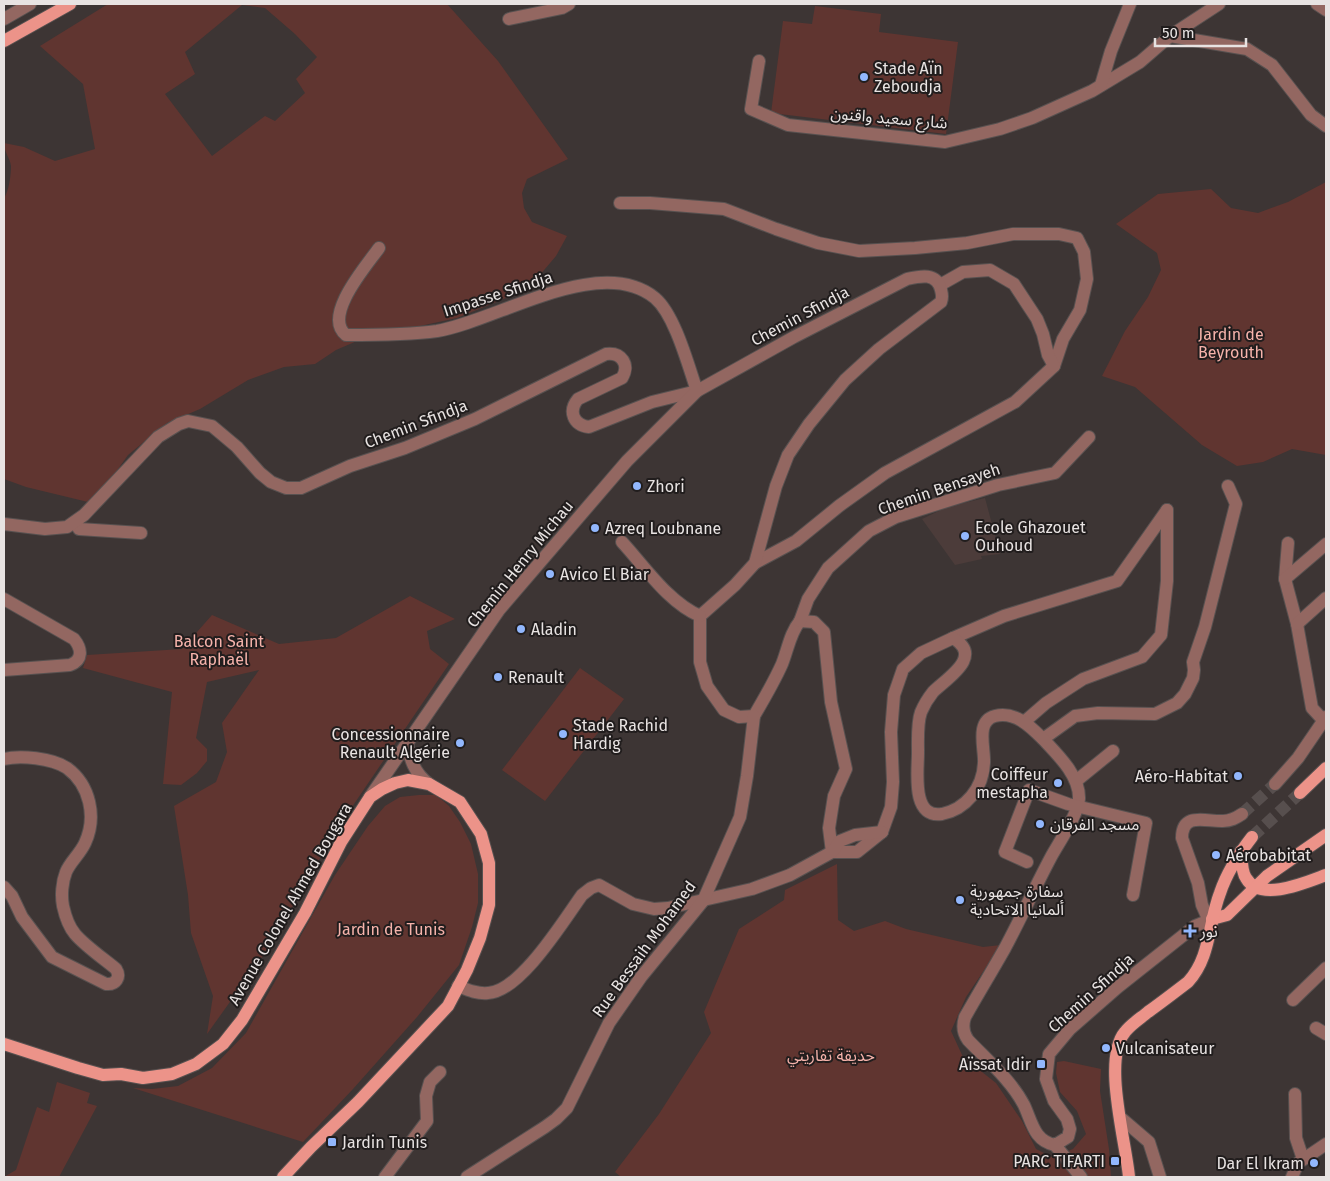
<svg xmlns="http://www.w3.org/2000/svg" width="1330" height="1181" font-family="'Fira Sans','Noto Sans Arabic',sans-serif">
<style>
.built{fill:#4c3c3a}
.green{fill:#603530;fill-rule:evenodd}
.lines{fill:none;stroke-linecap:round;stroke-linejoin:round}
.minor-tunnel{stroke:#574f4e;stroke-width:12;stroke-dasharray:12 6;stroke-linecap:butt}
.major-tunnel{stroke:#574f4e;stroke-width:12;stroke-dasharray:12 6;stroke-linecap:butt}
.minor-casing{stroke:#585150;stroke-width:14}
.major-casing{stroke:#585150;stroke-width:14}
.minor{stroke:#936761;stroke-width:12}
.major{stroke:#ec9389;stroke-width:12}
.poi-dot{fill:#92b7fd;stroke:#211d1d;stroke-width:2}
.labels{text-anchor:middle;dominant-baseline:central;stroke-width:4;stroke-linejoin:round;paint-order:stroke}
.poi-label{font-size:16px;fill:#e8e3e2;stroke:#211d1d;text-anchor:start}
.street-label{font-size:16px;fill:#e8e3e2;stroke:#211d1d}
.park-label{font-size:16px;fill:#f6b3ab;stroke:#211d1d}
</style>
<rect width="100%" height="100%" fill="#3d3534"/>
<!-- built -->
<path class="built" d="M985 498 1000 554 981 556 982 559 955 565 922 519 947 507Z"/>
<!-- green -->
<g class="green">
<path d="M108 4H447L498 61 568 159 527 179 522 193 524 208 532 222 567 236 556 256 528 289 457 318 364 338 336 350 315 364 284 367 248 380 200 409 167 423 128 455 106 486 88 502 26 487 4 479V198C9 191 11 175 11 166 10 158 4 152 4 143L24 147 55 161 95 149 83 84 40 46ZM242 5 265 8 295 34 317 57 296 79 305 93 275 121 265 116 212 156 165 94 195 74 185 52Z"/>
<path d="M815 6 881 14 879 32 958 42 946 134 771 113 783 21 812 24Z"/>
<path d="M1326 182V455L1292 449 1263 462 1237 466 1202 445 1135 387 1102 376 1125 331 1148 297 1161 270 1157 253 1116 224 1158 194 1211 189 1231 208 1258 213 1288 202Z"/>
<path d="M410 596 455 619 427 631 430 649 449 664 335 832 270 946 207 1034 213 996 191 933 188 895 174 806 216 782 227 752 222 723 259 670 207 682 196 738 207 749V761L197 773 181 785 163 784 172 692 83 668 87 655 182 649 212 615 279 644 336 638Z"/>
<path d="M580 668 624 699 545 801 502 770Z"/>
<path d="M419 795H436L449 806 460 822 471 844 478 874V903L472 927 459 965 417 1017 353 1089 303 1142 133 1088 152 1089 178 1086 212 1068 246 1033 335 875 368 826 385 806 400 797Z"/>
<path d="M837 864 838 920 854 931 885 921 906 929 983 947 1001 945 966 997 951 1031 963 1057 996 1083 1022 1121 1036 1149 1052 1157 1073 1149 1086 1134 1077 1111 1060 1092 1056 1073 1057 1062 1064 1061 1101 1069 1100 1091 1109 1149 1111 1177H621L615 1172 659 1114 711 1033 704 1012 739 929 784 900 785 890Z"/>
<path d="M57 1082 90 1093 87 1103 97 1106 59 1177H4L16 1170 37 1107 49 1112Z"/>
</g>
<g class="lines">
<!-- minor-tunnel -->
<path class="minor-tunnel" d="M1242 814 1275 784"/>
<!-- major-tunnel -->
<path class="major-tunnel" d="M1252 837 1300 793"/>
<defs>
<g id="minor">
<path d="M1317 4 1326 10"/>
<path d="M4 19 30 4"/>
<path d="M509 19 562 8 569 4"/>
<path d="M1170 36 1247 49 1272 65 1311 115 1326 126"/>
<path d="M759 61 751 109 788 125 945 142 1000 129 1032 118 1092 91 1140 62 1170 36 1219 4"/>
<path d="M1101 85 1111 51 1130 4"/>
<path d="M620 203H650L724 209 776 229 818 243 859 251 915 248 967 243 1013 234H1059L1077 238 1084 252 1087 279 1080 310 1063 339 1054 366 1015 402 885 473 839 506 796 541 755 563"/>
<path d="M940 285 963 272 990 270 1014 284 1037 319 1043 334 1048 355 1054 366"/>
<path d="M75 522 79 529 141 533"/>
<path d="M4 524 45 529 67 527 84 515 158 437 179 424 188 421 212 426 237 447 260 473 271 482 286 488H301L350 466 405 448 475 419 606 354C622 352 630 365 622 378L578 399C568 411 573 425 589 427L652 402 697 391 794 337 907 279C920 276 937 272 941 290 942 294 943 297 941 302L879 349 845 380 809 424 788 455 776 486 755 563 735 585 700 616V662L707 686 724 710 739 717 754 716C764 699 774 682 782 664 788 649 790 633 800 621L814 622 824 632 831 702 846 769 834 796 829 828 832 852"/>
<path d="M622 542C645 567 668 602 700 616"/>
<path d="M1288 543 1285 579 1297 624 1312 708 1324 721"/>
<path d="M1285 579 1326 544"/>
<path d="M4 599 74 639C82 649 83 660 70 665L4 670"/>
<path d="M800 621 808 599 828 568 869 531 896 517 998 485 1055 473 1089 437"/>
<path d="M1297 624 1326 598"/>
<path d="M953 638 1004 616 1117 581 1167 510"/>
<path d="M1024 722 1046 703 1083 679 1142 657 1161 635 1167 581V510"/>
<path d="M1043 739 1075 716 1098 713 1155 714 1177 703 1185 694 1193 678 1194 670 1193 662 1205 627 1236 504 1228 486"/>
<path d="M407 742C410 759 414 773 429 784"/>
<path d="M4 759C20 755 52 758 67 768 90 785 97 817 85 843 80 854 70 862 66 872 62 882 61 896 63 906 65 915 69 927 75 934 84 945 104 959 116 969 121 977 116 985 106 984L52 957 22 917 12 896 4 887"/>
<path d="M1076 781 1113 751"/>
<path d="M1275 784 1298 758 1326 717"/>
<path d="M370 797 499 610 627 461 697 391C688 365 675 315 655 298 600 253 497 321 437 331 408 335 376 335 346 335 322 316 367 265 379 248"/>
<path d="M882 832 891 807 893 782 891 732 894 695 903 669 921 653 953 638C984 657 947 678 933 692 929 697 924 705 921 712 917 723 918 740 918 753 918 771 911 819 942 814 966 809 983 788 984 763 985 749 975 721 995 716 1015 711 1030 726 1043 739 1058 755 1080 776 1079 799 1079 813 1058 844 1051 857 1035 887 1021 918 1005 948 992 971 978 994 965 1017 962 1026 963 1033 968 1040 987 1060 1011 1080 1024 1105 1032 1122 1034 1141 1055 1145L1068 1137 1070 1129 1067 1119 1054 1101 1046 1079 1049 1054 1070 1029 1118 987 1195 926 1212 919 1206 914 1202 905 1198 883 1182 838C1182 811 1207 822 1223 821 1231 821 1236 818 1242 814"/>
<path d="M832 852H857L882 832"/>
<path d="M1027 862 1005 852 1029 790 1068 804 1146 823 1133 895"/>
<path d="M458 986C468 990 477 994 488 993 520 992 564 920 582 895L591 888 599 885 633 904 654 909 668 908 752 889 790 875 832 852 840 841 855 835 882 832"/>
<path d="M1293 1000 1326 968"/>
<path d="M1316 1028 1326 1034"/>
<path d="M1295 1094 1296 1138 1303 1159"/>
<path d="M1121 1118 1149 1142 1160 1177"/>
<path d="M1055 1145 1081 1177"/>
<path d="M385 1177 427 1121 426 1096 430 1082 440 1072"/>
<path d="M467 1177 545 1127 556 1119 567 1108 609 1023 641 977 703 901 740 817 747 776 754 716"/>
<path d="M1292 1177 1298 1163 1326 1144"/>
</g>
<g id="major">
<path d="M4 41 70 4"/>
<path d="M1300 793 1326 768"/>
<path d="M1241 851C1242 859 1241 871 1246 878 1260 903 1307 882 1326 875"/>
<path d="M1212 919 1227 915 1267 876 1326 835"/>
<path d="M4 1044 78 1068 103 1075 121 1074 143 1078 172 1074 196 1064 223 1044 242 1020 305 913 341 842 370 797 382 789 395 783 408 780 429 784 460 802 481 834 489 863V905L480 938 467 970 448 1006 358 1102 311 1147 283 1177"/>
<path d="M1129 1177C1126 1142 1102 1059 1125 1032 1131 1024 1141 1018 1148 1012 1162 1002 1175 992 1188 982 1211 957 1208 924 1220 893 1227 872 1238 855 1252 837"/>
</g>
</defs>
<!-- minor casing -->
<use href="#minor" class="minor-casing"/>
<!-- major casing -->
<use href="#major" class="major-casing"/>
<!-- minor -->
<use href="#minor" class="minor"/>
<!-- major -->
<use href="#major" class="major"/>
</g>
<!-- markers -->
<g class="poi-dot">
<circle cx="864" cy="77" r="5"/>
<circle cx="637" cy="486" r="5"/>
<circle cx="595" cy="528" r="5"/>
<circle cx="965" cy="536" r="5"/>
<circle cx="550" cy="574" r="5"/>
<circle cx="521" cy="629" r="5"/>
<circle cx="498" cy="677" r="5"/>
<circle cx="563" cy="734" r="5"/>
<circle cx="460" cy="743" r="5"/>
<circle cx="1238" cy="776" r="5"/>
<circle cx="1058" cy="783" r="5"/>
<circle cx="1040" cy="824" r="5"/>
<circle cx="1216" cy="855" r="5"/>
<circle cx="960" cy="900" r="5"/>
<path d="M1187.5 923.5h5v5h5v5h-5v5h-5v-5h-5v-5h5z"/>
<circle cx="1106" cy="1048" r="5"/>
<rect x="1036" y="1059" width="10" height="10" rx="2.5"/>
<rect x="327" y="1137" width="10" height="10" rx="2.5"/>
<rect x="1110" y="1156" width="10" height="10" rx="2.5"/>
<circle cx="1314" cy="1163" r="5"/>
</g>
<g class="labels">
<!-- poi labels -->
<g class="poi-label">
<text x="874" y="68">Stade Aïn<tspan x="874" dy="18">Zeboudja</tspan></text>
<text x="647" y="486">Zhori</text>
<text x="975" y="527">Ecole Ghazouet<tspan x="975" dy="18">Ouhoud</tspan></text>
<text x="605" y="528">Azreq Loubnane</text>
<text x="560" y="574">Avico El Biar</text>
<text x="531" y="629">Aladin</text>
<text x="508" y="677">Renault</text>
<text x="573" y="725">Stade Rachid<tspan x="573" dy="18">Hardig</tspan></text>
<text x="450" y="734" text-anchor="end">Concessionnaire<tspan x="450" dy="18">Renault Algérie</tspan></text>
<text x="1048" y="774" text-anchor="end">Coiffeur<tspan x="1048" dy="18">mestapha</tspan></text>
<text x="1228" y="776" text-anchor="end">Aéro-Habitat</text>
<text x="1050" y="824">مسجد الفرقان</text>
<text x="1226" y="855">Aérobabitat</text>
<text x="970" y="891">سفارة جمهورية<tspan x="970" dy="18">ألمانيا الاتحادية</tspan></text>
<text x="1200" y="931">نور</text>
<text x="1116" y="1048">Vulcanisateur</text>
<text x="1031" y="1064" text-anchor="end">Aïssat Idir</text>
<text x="342" y="1142">Jardin Tunis</text>
<text x="1105" y="1161" text-anchor="end">PARC TIFARTI</text>
<text x="1304" y="1163" text-anchor="end">Dar El Ikram</text>
</g>
<!-- street labels -->
<g class="street-label">
<text transform="translate(889 118) rotate(5)">شارع سعيد واقنون</text>
<text transform="translate(498 294) rotate(-18)">Impasse Sfindja</text>
<text transform="translate(800 316) rotate(-28)">Chemin Sfindja</text>
<text transform="translate(416 424) rotate(-21)">Chemin Sfindja</text>
<text transform="translate(939 489) rotate(-19)">Chemin Bensayeh</text>
<text transform="translate(520 564) rotate(-51)">Chemin Henry Michau</text>
<text transform="translate(290 904) rotate(-60)">Avenue Colonel Ahmed Bougara</text>
<text transform="translate(644 949) rotate(-54)">Rue Bessaih Mohamed</text>
<text transform="translate(1091 993) rotate(-42)">Chemin Sfindja</text>
</g>
<!-- park labels -->
<g class="park-label">
<text x="1231" y="334">Jardin de<tspan x="1231" dy="18">Beyrouth</tspan></text>
<text x="219" y="641">Balcon Saint<tspan x="219" dy="18">Raphaël</tspan></text>
<text x="391" y="929">Jardin de Tunis</text>
<text x="831" y="1055">حديقة تفاريتي</text>
</g>
</g>
<!-- border -->
<rect width="1330" height="1181" fill="none" stroke="#e8e3e2" stroke-width="10"/>
<!-- scale -->
<path d="M1155 38v8h91v-8" fill="none" stroke="#e8e3e2" stroke-width="2.5"/>
<text x="1162" y="38" font-size="15" fill="#e8e3e2" stroke="#211d1d" stroke-width="4" paint-order="stroke">50 m</text>
</svg>
